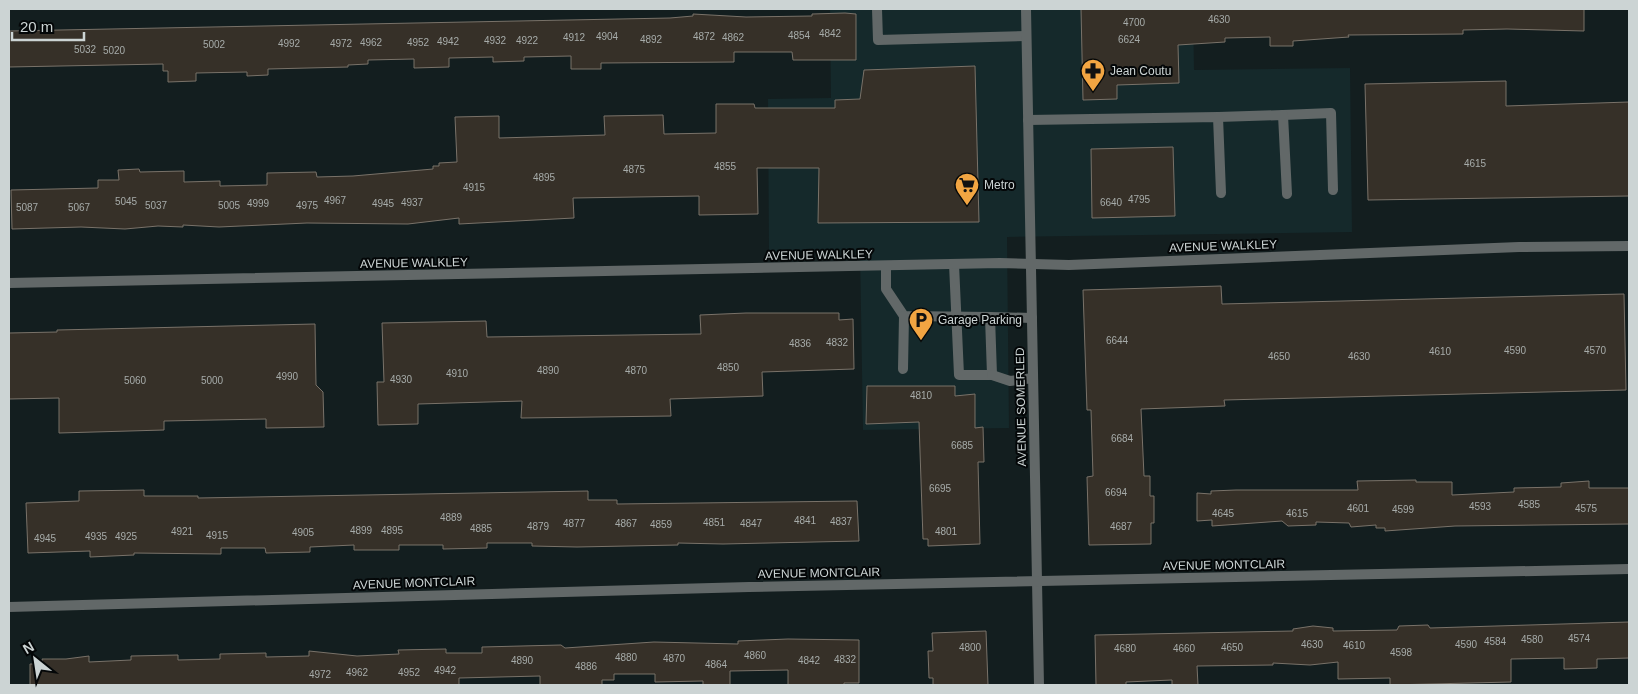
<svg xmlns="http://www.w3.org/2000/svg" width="1638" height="694" font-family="Helvetica,sans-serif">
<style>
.built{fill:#15292b}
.building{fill:#363028;stroke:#797269}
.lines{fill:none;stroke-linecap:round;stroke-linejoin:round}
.lane{stroke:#626868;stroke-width:10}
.street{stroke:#626868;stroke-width:10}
.labels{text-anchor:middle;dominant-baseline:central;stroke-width:4;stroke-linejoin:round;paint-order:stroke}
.number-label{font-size:10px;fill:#a6aba9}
.poi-label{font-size:12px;fill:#ccd4d4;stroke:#040708;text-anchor:start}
.street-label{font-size:12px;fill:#ccd4d4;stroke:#040708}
</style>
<rect width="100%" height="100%" fill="#131e1f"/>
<!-- built -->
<path class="built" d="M830 9H1193L1194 70 1350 68 1352 232 1007 237 1009 428 863 430 860 250 769 252 768 99 831 98Z"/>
<!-- building -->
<g class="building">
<path d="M1081 9H1584V31L1507 29 1463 30V34L1348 35 1349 37 1293 41V46H1270V37L1225 38V42L1178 45 1179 83 1117 85V99L1083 100Z"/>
<path d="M845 13 856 14V60H793L792 52H734V62L601 63V69H571V56L524 57V61L493 62V57L449 58V67L414 68V59L368 60V64L348 65V67L268 69V75L247 76V72L196 73V81L168 82V71H163V64L9 67V31L670 18 693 16V14L746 17 812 16V14Z"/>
<path d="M975 66 979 222 818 223 819 168H757L758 214 699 215V196L573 198 574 218 459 224V218L408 224 307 223 219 227 183 225V227L158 226 125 229 81 227 12 229 11 190 98 188V180H119L118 170 139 169 140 172 184 171V182L220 181V186L267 185V173L316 172 317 177 353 176 433 169V166H439V163L457 162 455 117 499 116V138L605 135 604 116 663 115 664 134 716 133V104H754L755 108H835V100L860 99 864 70Z"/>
<path d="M1506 81V106L1629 102V196L1368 200 1365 84Z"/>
<path d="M1173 147 1175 216 1092 218 1091 149Z"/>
<path d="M1221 286 1222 304 1624 294 1626 390 1224 400 1225 406 1141 409 1144 476H1150V496H1154V523H1151V544L1089 545 1087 477 1093 476 1091 410H1087L1083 290Z"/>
<path d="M746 313H839V320L853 319 854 369 762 372 763 396 670 399 671 416 521 418 522 401 418 404V424L378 425 377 382H384L382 323 486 321 487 337 701 334 700 315Z"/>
<path d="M315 324 316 385 323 392 324 427 266 428V419L164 421V430L59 433V398L9 399V333L57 332V330Z"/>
<path d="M867 386H955V396L975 394V428L983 427 984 462H978L980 544 928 546V539H923L919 422 866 424Z"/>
<path d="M1416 480V482H1452V495L1514 492V488L1561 487V483L1589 481V488H1629V524L1455 526 1385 531V528H1376V525L1351 527 1349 523 1316 522V525L1288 526 1282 521 1212 526V520L1197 521V493L1211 494V491L1236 490H1358L1357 481Z"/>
<path d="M144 490V496H198V498L588 491V500H617V504L857 501 859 541 723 544 678 543V545L577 547 532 546V543H487V548L443 549V545H399V550H354V545L310 547V552L266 553 265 548H221V554L134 553V555L90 557V551L28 553 26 503 79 501V491Z"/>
<path d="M1629 622V658L1597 659V668L1564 669V658L1511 659V682L1390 685V678L1338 679V662L1310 665 1273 663V665L1197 666 1198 685H1172V680L1126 682V685H1096L1095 635 1293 631V629L1313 626 1333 628V631L1397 630 1399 626 1428 625 1430 628Z"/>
<path d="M986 631 988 685H933V678H929L928 651H933L932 633Z"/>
<path d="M788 639 859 640V683H844V685H788V670L730 671V685H703V681L655 682V674H614V680H602V685H540V676L459 678V685H30V664H43L42 659H66L89 656V662L131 660V656L178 655V660L220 659V654L266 653V657L309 656V651L357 656 399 654 398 650 446 649V653H482V647L561 645 565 648 654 642 738 644V641Z"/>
</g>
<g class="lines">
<!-- lane -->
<g class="lane">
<path d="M877 9 878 40 1026 36"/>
<path d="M1283 115 1331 113 1333 190"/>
<path d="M1218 117 1283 115 1287 194"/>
<path d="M1028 120 1218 117 1221 193"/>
<path d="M886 266V289L904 316 990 317 992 375H959L954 264"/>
<path d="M990 317 1032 318"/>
<path d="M903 369 904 316"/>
<path d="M992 375 1010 381 1033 378"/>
</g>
<!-- street -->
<g class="street">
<path d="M1026 9 1039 685"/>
<path d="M9 283 1000 263 1069 265 1519 247 1629 246"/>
<path d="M9 607 749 587 1629 569"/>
</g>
</g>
<!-- icons -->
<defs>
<symbol id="pharmacy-pin" viewBox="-11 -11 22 30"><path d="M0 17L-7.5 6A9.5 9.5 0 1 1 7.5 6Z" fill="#f2a542" stroke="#040708"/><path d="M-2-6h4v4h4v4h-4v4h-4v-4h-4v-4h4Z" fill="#111"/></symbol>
<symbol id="supermarket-pin" viewBox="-11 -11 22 30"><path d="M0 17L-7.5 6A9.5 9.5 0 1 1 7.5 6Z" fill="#f2a542" stroke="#040708"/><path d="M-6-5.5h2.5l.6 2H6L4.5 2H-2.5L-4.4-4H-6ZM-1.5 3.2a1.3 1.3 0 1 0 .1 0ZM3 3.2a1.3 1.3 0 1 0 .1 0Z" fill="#111"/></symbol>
<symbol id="parking-pin" viewBox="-11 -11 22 30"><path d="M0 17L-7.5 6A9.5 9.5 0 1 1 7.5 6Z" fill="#f2a542" stroke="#040708"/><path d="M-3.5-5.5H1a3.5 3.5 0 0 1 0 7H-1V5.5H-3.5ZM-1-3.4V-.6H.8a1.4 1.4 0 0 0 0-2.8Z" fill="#111"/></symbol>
</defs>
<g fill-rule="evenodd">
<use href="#pharmacy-pin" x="1079" y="57" width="28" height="38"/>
<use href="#supermarket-pin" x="953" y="171" width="28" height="38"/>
<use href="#parking-pin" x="907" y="306" width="28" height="38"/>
</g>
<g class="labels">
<!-- number labels -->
<g class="number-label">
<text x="1219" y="19">4630</text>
<text x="1134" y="22">4700</text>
<text x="830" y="33">4842</text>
<text x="799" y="35">4854</text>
<text x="607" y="36">4904</text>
<text x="704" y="36">4872</text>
<text x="574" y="37">4912</text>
<text x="733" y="37">4862</text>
<text x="651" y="39">4892</text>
<text x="1129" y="39">6624</text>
<text x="495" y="40">4932</text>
<text x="527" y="40">4922</text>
<text x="448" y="41">4942</text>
<text x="371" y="42">4962</text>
<text x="418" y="42">4952</text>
<text x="289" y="43">4992</text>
<text x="341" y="43">4972</text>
<text x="214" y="44">5002</text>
<text x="85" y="49">5032</text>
<text x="114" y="50">5020</text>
<text x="1475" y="163">4615</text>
<text x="725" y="166">4855</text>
<text x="634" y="169">4875</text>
<text x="544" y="177">4895</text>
<text x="474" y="187">4915</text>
<text x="1139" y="199">4795</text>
<text x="335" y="200">4967</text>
<text x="126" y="201">5045</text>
<text x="412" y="202">4937</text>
<text x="1111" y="202">6640</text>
<text x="258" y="203">4999</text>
<text x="383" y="203">4945</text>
<text x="156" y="205">5037</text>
<text x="229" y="205">5005</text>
<text x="307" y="205">4975</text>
<text x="27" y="207">5087</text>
<text x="79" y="207">5067</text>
<text x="1117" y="340">6644</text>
<text x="837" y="342">4832</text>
<text x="800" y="343">4836</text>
<text x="1515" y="350">4590</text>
<text x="1595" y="350">4570</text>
<text x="1440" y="351">4610</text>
<text x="1279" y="356">4650</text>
<text x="1359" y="356">4630</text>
<text x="728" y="367">4850</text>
<text x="548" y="370">4890</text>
<text x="636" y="370">4870</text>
<text x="457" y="373">4910</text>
<text x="287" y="376">4990</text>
<text x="401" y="379">4930</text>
<text x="135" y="380">5060</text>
<text x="212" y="380">5000</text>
<text x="921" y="395">4810</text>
<text x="1122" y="438">6684</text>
<text x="962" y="445">6685</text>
<text x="940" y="488">6695</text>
<text x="1116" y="492">6694</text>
<text x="1529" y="504">4585</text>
<text x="1480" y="506">4593</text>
<text x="1358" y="508">4601</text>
<text x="1586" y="508">4575</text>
<text x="1403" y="509">4599</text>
<text x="1223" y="513">4645</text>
<text x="1297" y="513">4615</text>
<text x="451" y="517">4889</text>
<text x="805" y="520">4841</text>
<text x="841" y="521">4837</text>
<text x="714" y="522">4851</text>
<text x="574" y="523">4877</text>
<text x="626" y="523">4867</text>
<text x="751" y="523">4847</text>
<text x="661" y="524">4859</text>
<text x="538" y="526">4879</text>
<text x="1121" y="526">4687</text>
<text x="481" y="528">4885</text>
<text x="361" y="530">4899</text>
<text x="392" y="530">4895</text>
<text x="182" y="531">4921</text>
<text x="946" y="531">4801</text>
<text x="303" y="532">4905</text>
<text x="217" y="535">4915</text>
<text x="96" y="536">4935</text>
<text x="126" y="536">4925</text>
<text x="45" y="538">4945</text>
<text x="1579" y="638">4574</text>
<text x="1532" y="639">4580</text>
<text x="1495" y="641">4584</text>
<text x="1312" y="644">4630</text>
<text x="1466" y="644">4590</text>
<text x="1354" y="645">4610</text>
<text x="970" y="647">4800</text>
<text x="1232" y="647">4650</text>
<text x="1125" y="648">4680</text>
<text x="1184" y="648">4660</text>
<text x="1401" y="652">4598</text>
<text x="755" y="655">4860</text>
<text x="626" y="657">4880</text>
<text x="674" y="658">4870</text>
<text x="845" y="659">4832</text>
<text x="522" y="660">4890</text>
<text x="809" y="660">4842</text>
<text x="716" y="664">4864</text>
<text x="586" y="666">4886</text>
<text x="445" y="670">4942</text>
<text x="357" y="672">4962</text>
<text x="409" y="672">4952</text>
<text x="320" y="674">4972</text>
</g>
<!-- poi labels -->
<g class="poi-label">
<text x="1110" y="71">Jean Coutu</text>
<text x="984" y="185">Metro</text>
<text x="938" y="320">Garage Parking</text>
</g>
<!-- street labels -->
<g class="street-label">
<text transform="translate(1223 246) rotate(-2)">AVENUE WALKLEY</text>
<text transform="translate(819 255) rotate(-1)">AVENUE WALKLEY</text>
<text transform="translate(414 263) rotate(-1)">AVENUE WALKLEY</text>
<text transform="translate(1021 407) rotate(-91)">AVENUE SOMERLED</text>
<text transform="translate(1224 565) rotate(-1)">AVENUE MONTCLAIR</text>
<text transform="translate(819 573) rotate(-1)">AVENUE MONTCLAIR</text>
<text transform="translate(414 583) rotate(-2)">AVENUE MONTCLAIR</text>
</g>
</g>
<!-- border -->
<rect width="1638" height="694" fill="none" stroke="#ccd4d4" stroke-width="20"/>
<!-- north arrow -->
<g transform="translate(35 659) rotate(330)" stroke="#040708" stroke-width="4" paint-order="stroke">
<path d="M0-4L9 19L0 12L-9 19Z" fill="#ccd4d4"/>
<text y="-8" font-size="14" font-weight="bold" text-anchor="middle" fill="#ccd4d4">N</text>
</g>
<!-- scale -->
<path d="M12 32v8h72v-8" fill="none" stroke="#ccd4d4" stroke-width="2.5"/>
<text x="20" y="32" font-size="15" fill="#ccd4d4" stroke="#040708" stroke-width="4" paint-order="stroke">20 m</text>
</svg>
